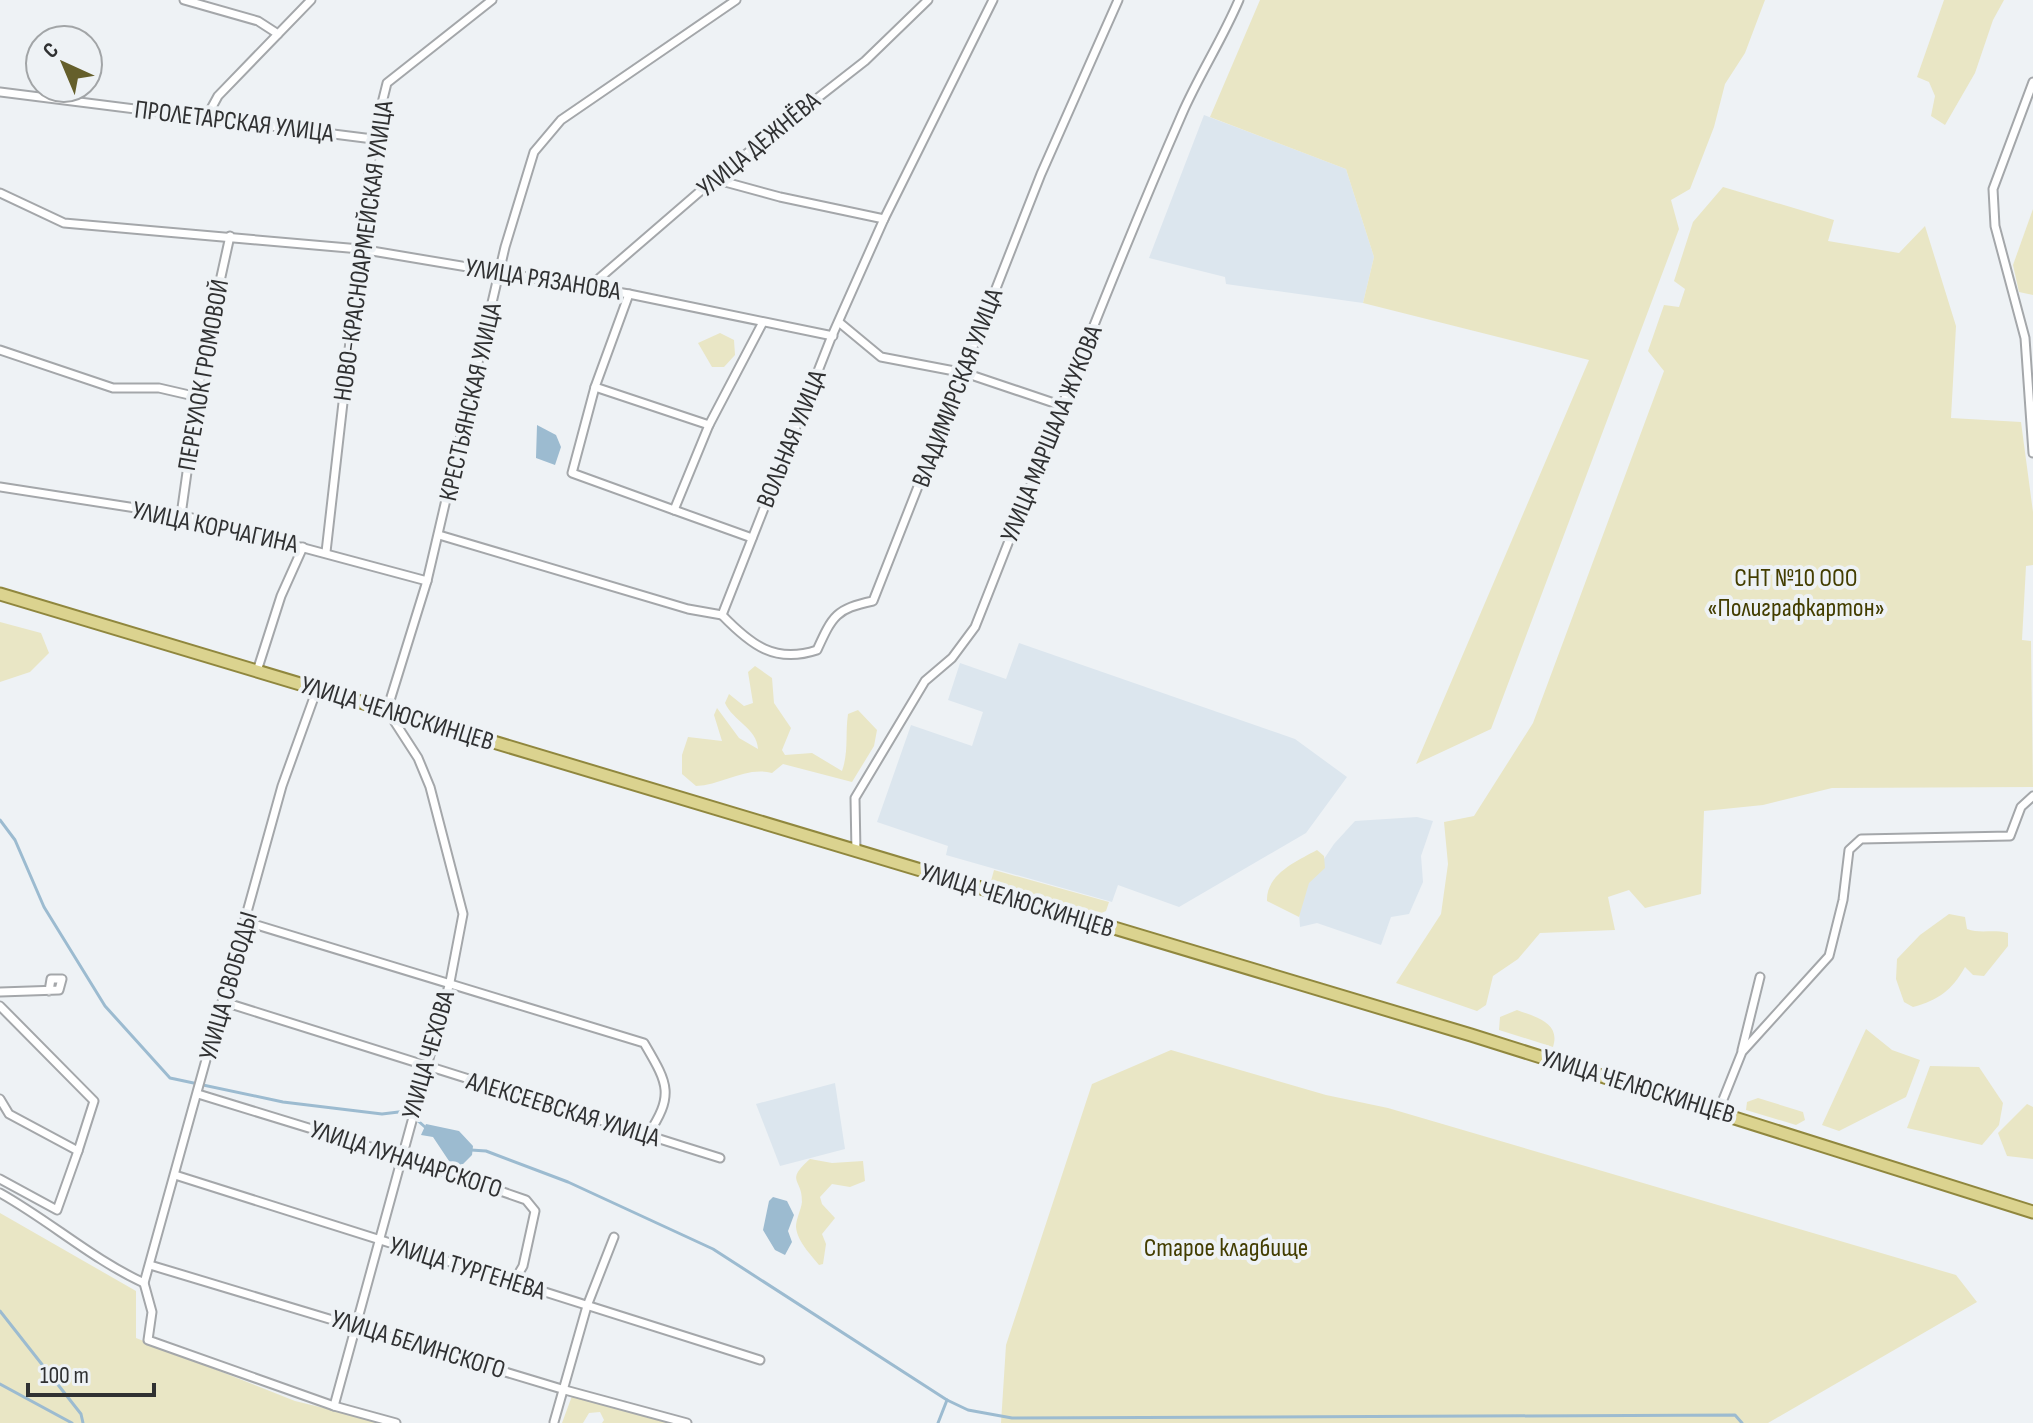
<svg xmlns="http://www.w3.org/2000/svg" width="2033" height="1423" font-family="'Sofia Sans Condensed',sans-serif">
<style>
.built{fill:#dce6ee}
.green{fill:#e9e6c5}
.water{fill:#9cbbd0}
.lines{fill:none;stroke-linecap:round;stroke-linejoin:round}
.stream{stroke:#9cbbd0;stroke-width:3}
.street-casing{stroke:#a4a7aa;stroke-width:11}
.primary-casing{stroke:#90873e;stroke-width:15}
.street{stroke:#fff;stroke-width:7}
.primary{stroke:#dbd38f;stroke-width:11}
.labels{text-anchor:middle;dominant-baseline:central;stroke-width:8;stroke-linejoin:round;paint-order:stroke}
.street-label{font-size:26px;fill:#303132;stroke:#eef2f5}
.park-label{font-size:26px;fill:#433d00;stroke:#eef2f5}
</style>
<rect width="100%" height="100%" fill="#eef2f5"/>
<!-- built -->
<g class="built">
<path d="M1204 115 1346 169 1374 257 1363 303 1226 284 1225 277 1149 258Z"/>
<path d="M1019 643 1295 739 1347 777 1306 833 1179 907 1118 885 1112 902 946 855 948 846 877 822 911 725 972 746 983 712 948 700 960 663 1006 679Z"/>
<path d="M1417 817 1433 821 1421 856 1423 882 1409 914 1391 917 1381 945 1317 923 1300 927 1298 898 1334 844 1355 821Z"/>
<path d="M835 1083 845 1149 780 1166 756 1104Z"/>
</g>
<!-- green -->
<g class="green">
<path d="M1260 0H1765L1745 53 1725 84 1714 127 1690 189 1671 200 1679 229 1491 729 1416 764 1589 360 1363 303 1374 257 1346 169 1210 117Z"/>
<path d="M1944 0H2004L1993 20 1975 73 1945 125 1931 116 1935 96 1929 82 1917 77Z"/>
<path d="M1723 187 1834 220 1828 241 1899 253 1925 226 1956 326 1951 418 2021 422 2033 512V565L2026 566 2022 640 2031 641 2033 787 1832 788 1763 805 1704 811 1701 894 1645 908 1629 890 1608 897 1615 930 1540 933 1518 959 1493 976 1486 1005 1477 1011 1396 983 1441 914 1448 864 1444 822 1474 816 1533 723 1664 371 1648 351 1664 305 1679 307 1685 289 1674 281 1693 222Z"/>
<path d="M2033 209V295L2019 292 2013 265Z"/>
<path d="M720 333 734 340 735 355 724 367H712L698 343Z"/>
<path d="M0 622 41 633 49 653 30 672 0 682Z"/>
<path d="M755 666 772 678 774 703 791 728 782 750 785 755 812 753 842 771C849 751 845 734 848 714L858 710 877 730 874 746 852 782 783 764 772 773C746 766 722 785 696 786L682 774V755L688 737 722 741 714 715 717 708 739 738 758 749C757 728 733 721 725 703L729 694 744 706 753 703 748 672Z"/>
<path d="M1317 850 1324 856 1325 868 1309 883 1299 917 1267 901C1266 874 1297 861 1317 850Z"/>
<path d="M994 870 1109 902 1106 911 1099 914 996 885 991 881Z"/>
<path d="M1949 914 1965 917 1967 929C1980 934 1993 929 2008 933V946L1984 976 1973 975 1965 967C1952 990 1939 1000 1913 1007L1904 1002 1896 979 1897 959 1920 935Z"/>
<path d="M1517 1010C1535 1017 1561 1022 1553 1047L1499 1030 1500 1017Z"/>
<path d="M1866 1029 1892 1050 1920 1060 1906 1097 1839 1131 1822 1125Z"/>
<path d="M1171 1050 1326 1095 1388 1108 1956 1275 1977 1302 1768 1423H1001L1006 1345 1092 1084Z"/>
<path d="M1930 1066 1979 1067 2003 1103 1999 1125 1982 1145 1907 1128Z"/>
<path d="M1758 1098 1803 1112 1805 1120 1796 1125 1746 1110 1747 1102Z"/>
<path d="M2027 1104 2033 1107V1159L2007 1156 1998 1133Z"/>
<path d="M810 1159 832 1163 863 1161 865 1181 850 1187 832 1184 820 1197 822 1204 835 1218 822 1234 826 1244 823 1264 819 1265C811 1255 797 1241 796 1227 796 1219 801 1210 802 1202 803 1178 784 1182 810 1159Z"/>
<path d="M0 1213 136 1291V1338L295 1401 386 1423H0Z"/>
<path d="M572 1396 672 1423H602L604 1420 600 1412 589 1413 583 1423H562Z"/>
</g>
<!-- water -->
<g class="water">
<path d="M537 425 556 435 561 447 555 465 536 458Z"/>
<path d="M426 1124 459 1131 473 1146 472 1155 461 1166 449 1161 433 1137 421 1135Z"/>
<path d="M773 1197 787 1201 794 1215 788 1231 792 1242 785 1255 775 1250 763 1230 769 1201Z"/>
</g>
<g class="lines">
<!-- stream -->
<g class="stream">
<path d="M0 820 15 840 44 907 105 1006 170 1078 283 1102 382 1114 407 1111 425 1127"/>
<path d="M471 1150 486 1151 568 1182 713 1249 947 1400 968 1410 1012 1418 1735 1415 1742 1423"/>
<path d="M0 1311 81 1414 83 1423"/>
<path d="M0 1384 72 1423"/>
<path d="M938 1423 947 1400"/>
</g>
<defs>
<g id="street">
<path d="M184 0 258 21 278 34"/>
<path d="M2033 82 1993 189 1995 226 2025 338 2033 453"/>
<path d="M0 92 373 139"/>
<path d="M206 118 218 96 311 0"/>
<path d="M714 179 780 197 884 219"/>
<path d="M0 193 64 223 360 249 629 294 833 336"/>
<path d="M588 288 719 175 865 61 928 0"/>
<path d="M629 294 595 387 709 425"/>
<path d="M840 323 881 357 965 373 1063 406"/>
<path d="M0 350 113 388H159L198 397"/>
<path d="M595 387 572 473 674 510 709 425 762 324"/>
<path d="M0 487 181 515 427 581"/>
<path d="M674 510 752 538"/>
<path d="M181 515 203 358 230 236"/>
<path d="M439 535 688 609 722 615 831 338 884 219 993 0"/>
<path d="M326 552 373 139 387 83 492 0"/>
<path d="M722 615C751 645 775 664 817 650 833 615 836 609 873 601L1041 174 1118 0"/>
<path d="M257 671 281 596 303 547"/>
<path d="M317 689 282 786 144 1283 152 1312 148 1340 334 1406 396 1423"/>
<path d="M856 852 855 798 925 681 952 658 975 627C1043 456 1108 283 1182 114 1199 75 1222 40 1239 0"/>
<path d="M247 922 644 1043C668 1084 675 1094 647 1136"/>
<path d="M0 992 59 990 62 979H51L49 991"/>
<path d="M224 1002 720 1158"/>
<path d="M0 1006 94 1101 78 1151 9 1114 0 1099"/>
<path d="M1742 1050 1760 977"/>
<path d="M198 1094 400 1156 526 1200 535 1211 523 1266 513 1283"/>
<path d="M1718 1112 1742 1052 1829 956 1843 900 1849 850 1861 839 2010 836 2021 807 2033 796"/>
<path d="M175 1175 760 1360"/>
<path d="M0 1179 57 1210 78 1151"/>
<path d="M0 1193C50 1221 92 1259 144 1283"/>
<path d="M150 1265 565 1390 687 1423"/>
<path d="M334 1406 450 982 463 914 430 787 418 758 387 710 427 581 505 247 534 152 561 120 736 0"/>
<path d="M554 1422 587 1306 614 1237"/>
</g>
<path id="primary" d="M0 594 1471 1035 2033 1212"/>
</defs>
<!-- street casing -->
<use href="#street" class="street-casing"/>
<!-- primary casing -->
<use href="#primary" class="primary-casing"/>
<!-- street -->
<use href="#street" class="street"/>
<!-- primary -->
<use href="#primary" class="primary"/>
</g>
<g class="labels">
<!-- street labels -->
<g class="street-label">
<text transform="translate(234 122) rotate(7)">ПРОЛЕТАРСКАЯ УЛИЦА</text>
<text transform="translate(759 145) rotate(-39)">УЛИЦА ДЕЖНЁВА</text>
<text transform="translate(364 251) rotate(-82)">НОВО-КРАСНОАРМЕЙСКАЯ УЛИЦА</text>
<text transform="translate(543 280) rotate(9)">УЛИЦА РЯЗАНОВА</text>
<text transform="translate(204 375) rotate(-80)">ПЕРЕУЛОК ГРОМОВОЙ</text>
<text transform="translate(958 388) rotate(-69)">ВЛАДИМИРСКАЯ УЛИЦА</text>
<text transform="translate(471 402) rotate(-77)">КРЕСТЬЯНСКАЯ УЛИЦА</text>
<text transform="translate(1052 434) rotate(-68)">УЛИЦА МАРШАЛА ЖУКОВА</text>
<text transform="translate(792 439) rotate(-68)">ВОЛЬНАЯ УЛИЦА</text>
<text transform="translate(215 528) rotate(12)">УЛИЦА КОРЧАГИНА</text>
<text transform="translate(397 714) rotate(17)">УЛИЦА ЧЕЛЮСКИНЦЕВ</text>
<text transform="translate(1017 901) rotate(17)">УЛИЦА ЧЕЛЮСКИНЦЕВ</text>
<text transform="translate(229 986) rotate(-74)">УЛИЦА СВОБОДЫ</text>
<text transform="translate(429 1055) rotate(-74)">УЛИЦА ЧЕХОВА</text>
<text transform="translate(1638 1087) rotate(17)">УЛИЦА ЧЕЛЮСКИНЦЕВ</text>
<text transform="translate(563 1110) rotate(17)">АЛЕКСЕЕВСКАЯ УЛИЦА</text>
<text transform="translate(406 1160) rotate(18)">УЛИЦА ЛУНАЧАРСКОГО</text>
<text transform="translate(467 1269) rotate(17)">УЛИЦА ТУРГЕНЕВА</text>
<text transform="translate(418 1345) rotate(17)">УЛИЦА БЕЛИНСКОГО</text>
</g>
<!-- park labels -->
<g class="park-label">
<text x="1796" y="578">СНТ №10 ООО<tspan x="1796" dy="30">«Полиграфкартон»</tspan></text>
<text x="1226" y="1248">Старое кладбище</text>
</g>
</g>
<!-- north arrow -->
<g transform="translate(64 64) rotate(316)"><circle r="38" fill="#eef2f5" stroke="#a2a5a7" stroke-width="2"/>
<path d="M0-6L14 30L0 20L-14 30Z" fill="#655f2b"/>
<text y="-12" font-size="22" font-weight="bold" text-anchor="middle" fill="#303132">С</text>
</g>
<!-- scale -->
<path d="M28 1383v12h126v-12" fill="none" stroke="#303132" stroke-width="4"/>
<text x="40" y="1383" font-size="24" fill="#303132" stroke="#eef2f5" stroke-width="6" paint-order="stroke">100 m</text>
</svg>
